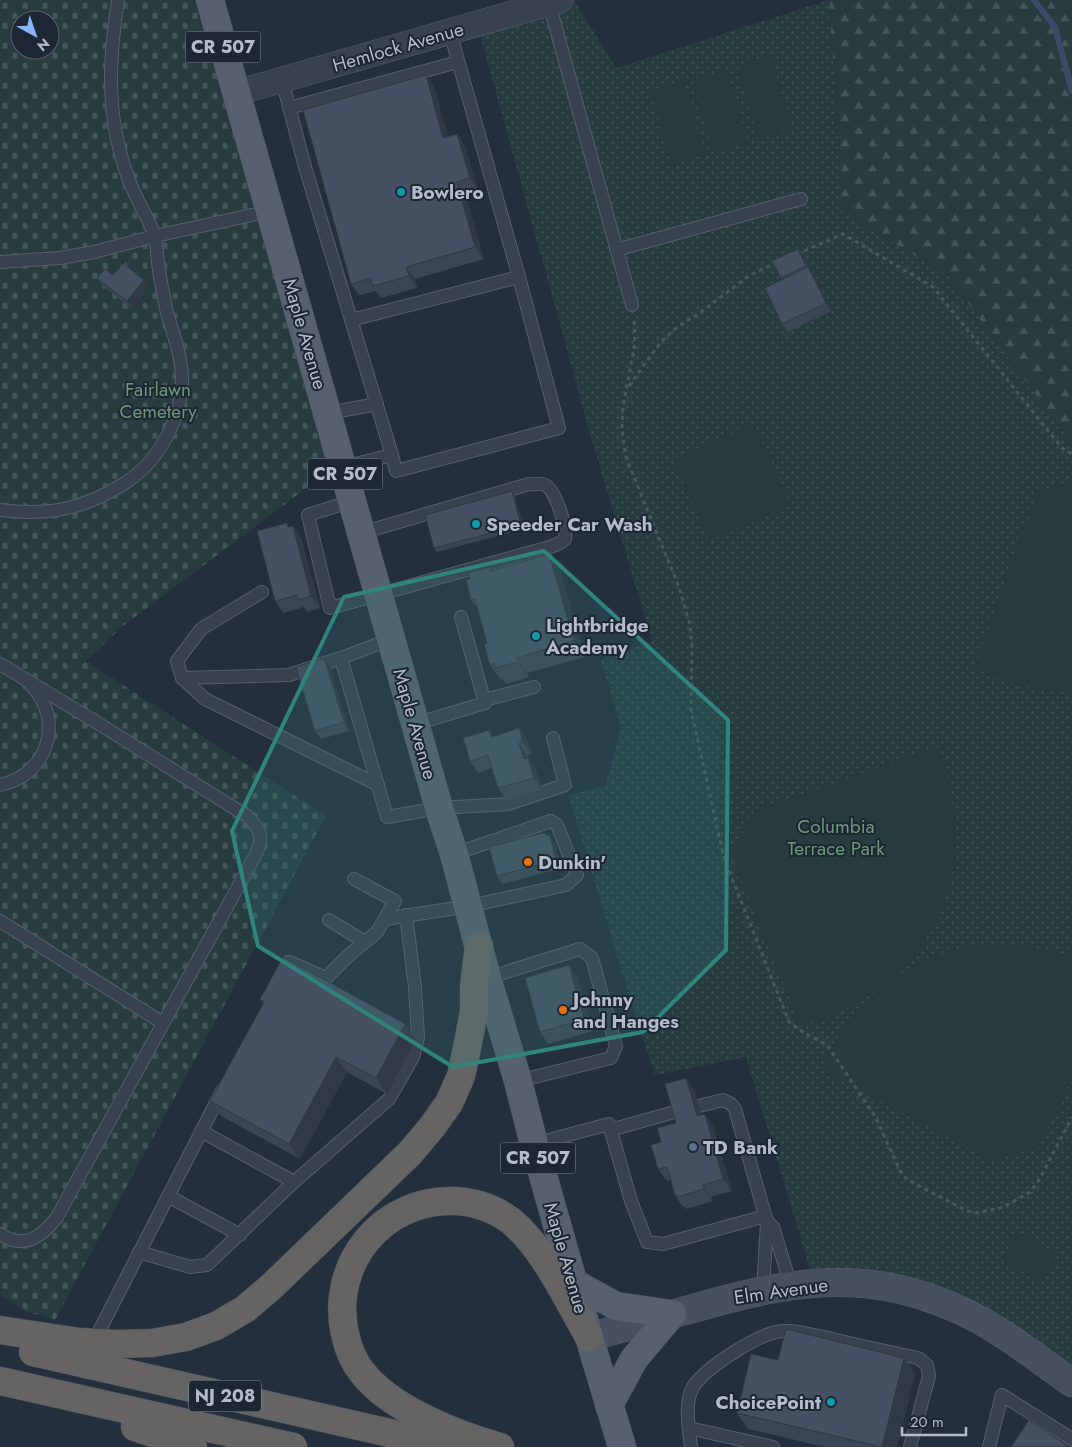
<svg xmlns="http://www.w3.org/2000/svg" width="1072" height="1447" font-family="Jost,sans-serif">
<style>
.forest{fill:url(#forest-firs)}
.cemetery{fill:url(#cemetery-stones);fill-rule:evenodd}
.park{fill:url(#park-dots)}
.pitch{fill:#263c3f}
.lines{fill:none;stroke-linecap:round;stroke-linejoin:round}
.stream{stroke:#394c67;stroke-width:6}
.service-casing{stroke:#565f6c;stroke-width:14}
.minor-casing{stroke:#565f6c;stroke-width:26}
.secondary-casing{stroke:#565f6c;stroke-width:29}
.primary-casing{stroke:#414a57;stroke-width:29}
.trunk-casing{stroke:#434c59;stroke-width:29}
.path{stroke:#44595c;stroke-width:3;stroke-dasharray:4 4;stroke-linecap:butt}
.service{stroke:#38414e;stroke-width:12}
.minor{stroke:#38414e;stroke-width:25}
.secondary{stroke:#465061;stroke-width:28}
.primary{stroke:#56606e;stroke-width:28}
.trunk{stroke:#656462;stroke-width:28}
.wall{fill:#3b4654}
.shaded-wall{fill:#303945}
.building{fill:#455162;stroke:#303945}
.marked{fill:#308480;fill-opacity:0.2;stroke:#308480;stroke-width:4;stroke-linejoin:round}
.culture-dot{fill:#0f9aa8;stroke:#1d2633;stroke-width:2}
.food-dot{fill:#e8710a;stroke:#1d2633;stroke-width:2}
.service-dot{fill:#5c6f8a;stroke:#1d2633;stroke-width:2}
.labels{text-anchor:middle;dominant-baseline:central;stroke-width:4;stroke-linejoin:round;paint-order:stroke}
.shield{fill:#1d2633;stroke:#878f9c;stroke-width:1}
.shield-label{font-size:18px;font-weight:bold;fill:#b4bcc9}
.street-label{font-size:19px;fill:#b4bcc9;stroke:#1d2633}
.poi-label{font-size:19px;font-weight:bold;fill:#b4bcc9;stroke:#1d2633;text-anchor:start}
.park-label{font-size:19px;fill:#6b9a76;stroke:#1d2633}
</style>
<defs>
<pattern id="forest-firs" width="22" height="20" patternUnits="userSpaceOnUse" patternTransform="scale(1.25)"><rect width="22" height="20" fill="#263c3f"/><path d="M5 1l3.5 6h-7zM16 11l3.5 6h-7z" fill="#435659"/></pattern>
<pattern id="cemetery-stones" width="16" height="16" patternUnits="userSpaceOnUse" patternTransform="scale(1.25)"><rect width="16" height="16" fill="#263c3f"/><path d="M2 7V4a2 2 0 0 1 4 0v3zM10 15v-3a2 2 0 0 1 4 0v3z" fill="#435659"/></pattern>
<pattern id="park-dots" width="8" height="8" patternUnits="userSpaceOnUse" patternTransform="scale(1.25)"><rect width="8" height="8" fill="#263c3f"/><path d="M2 2h.1M6 6h.1" fill="none" stroke="#435659" stroke-width="1.8" stroke-linecap="round"/></pattern>
</defs>
<rect width="100%" height="100%" fill="#242f3e"/>
<!-- forest -->
<path class="forest" d="M829 0H1072V444L947 275 843 213Z"/>
<!-- cemetery -->
<path class="cemetery" d="M0 0H210L341 462 123 626 86 661 326 816 55 1320 25 1311 0 1295ZM20 20H50V50H20Z"/>
<!-- park -->
<path class="park" d="M560 0H574L616 68 829 0 843 213 947 275 1072 444V1383L968 1314 814 1283 746 1057 655 1075 638 1024 568 795 605 786 621 728 601 660 652 641 592 441 477 24Z"/>
<!-- pitch -->
<g class="pitch">
<path d="M771 56 792 130 758 140 737 66Z"/>
<path d="M727 69 748 142 713 153 692 79Z"/>
<path d="M684 81 705 154 671 164 650 91Z"/>
<path d="M754 423 790 505 709 541 673 460Z"/>
<path d="M1072 480V692C1037 693 1005 682 974 667L1037 493Z"/>
<path d="M937 747C942 760 947 773 950 787 953 802 954 817 954 832 954 842 955 852 954 862 945 935 895 989 829 1017 819 1021 809 1023 800 1026L731 854 754 811Z"/>
<path d="M987 944C1016 944 1045 947 1072 957V1078L1038 1148 991 1160 820 1069C827 1057 833 1044 841 1033 867 998 904 965 945 952 959 948 973 946 987 944Z"/>
<path d="M1018 1231 1058 1254 1042 1282 1002 1260Z"/>
</g>
<g class="lines">
<!-- stream -->
<path class="stream" d="M1034 0 1055 27 1072 91"/>
<defs>
<g id="service">
<path d="M549 3 632 305"/>
<path d="M282 80 305 167 392 455 343 467"/>
<path d="M289 108 458 62"/>
<path d="M616 250 801 199"/>
<path d="M0 262 60 258 94 252 155 236 270 211"/>
<path d="M351 320 519 277 450 32"/>
<path d="M328 413 377 404"/>
<path d="M392 455 396 471 559 428 519 277"/>
<path d="M352 501 308 515 330 608 553 546 560 543 565 539C567 528 556 490 545 485 541 483 534 485 529 484L361 533"/>
<path d="M0 510C49 516 84 509 125 483 162 459 187 410 181 366 179 346 170 327 166 308 163 293 160 278 158 263 157 255 157 245 155 237 151 223 140 206 134 192 126 175 121 157 117 139 107 93 111 46 118 0"/>
<path d="M262 592 201 629 177 661 182 678 205 699 378 785"/>
<path d="M391 639 341 658 387 817 439 808 508 804 565 785 553 738"/>
<path d="M0 664 96 722 247 816C261 830 264 836 256 854L57 1217C42 1237 24 1250 0 1234"/>
<path d="M182 678 289 675 341 658"/>
<path d="M484 700 534 687"/>
<path d="M415 724 485 703 461 617"/>
<path d="M0 785C48 775 65 721 31 685"/>
<path d="M385 919 469 906 566 885 577 875 557 825 551 821 454 854"/>
<path d="M329 920 365 942"/>
<path d="M0 921 163 1023"/>
<path d="M287 965 289 962 326 978 349 955 377 932 395 901 354 879"/>
<path d="M487 978 580 949 592 958 616 1046 611 1058 518 1081"/>
<path d="M699 1106 723 1100 731 1104 735 1109 767 1222 763 1290"/>
<path d="M610 1130 678 1111"/>
<path d="M201 1131 294 1182"/>
<path d="M534 1144 609 1124 631 1201 647 1242 663 1244 762 1217 773 1227 791 1286"/>
<path d="M168 1196 240 1235"/>
<path d="M139 1252 190 1267 207 1265 294 1182 389 1099 413 1057 418 1038 415 987 406 915"/>
<path d="M93 1343 222 1091"/>
<path d="M689 1428 773 1447"/>
<path d="M691 1447C689 1429 684 1403 693 1387 705 1368 760 1332 783 1331 799 1330 816 1336 832 1339 860 1346 889 1352 918 1358L927 1365 929 1376 910 1447"/>
<path d="M989 1447 1002 1395 1072 1439"/>
</g>
<path id="minor" d="M236 93 560 0"/>
<path id="secondary" d="M589 1337C624 1328 660 1317 695 1308 747 1293 800 1280 855 1283 894 1285 933 1297 968 1314 1005 1332 1038 1359 1072 1383"/>
<g id="primary">
<path d="M210 0 439 808 454 854 487 978 518 1081 534 1144 589 1337 622 1447"/>
<path d="M574 1283 616 1306 672 1314"/>
<path d="M609 1405 634 1359 672 1314"/>
</g>
<g id="trunk">
<path d="M0 1330 80 1342 117 1344 152 1343 186 1337 216 1326 245 1309 271 1287 410 1153 432 1127 449 1103 461 1076 468 1043 474 1011V986L479 946"/>
<path d="M33 1352 451 1447"/>
<path d="M0 1381 293 1447"/>
<path d="M135 1427 193 1447"/>
<path d="M500 1447C457 1435 390 1409 362 1372 353 1361 348 1348 345 1334 329 1264 383 1198 455 1201 476 1202 495 1209 511 1221 544 1248 568 1301 589 1337"/>
</g>
</defs>
<!-- service casing -->
<use href="#service" class="service-casing"/>
<!-- minor casing -->
<use href="#minor" class="minor-casing"/>
<!-- secondary casing -->
<use href="#secondary" class="secondary-casing"/>
<!-- primary casing -->
<use href="#primary" class="primary-casing"/>
<!-- trunk casing -->
<use href="#trunk" class="trunk-casing"/>
<!-- path -->
<g class="path">
<path d="M797 254 843 234 933 287 1062 448 1072 454"/>
<path d="M634 321C638 352 626 379 623 410 621 426 623 444 627 460L679 587 690 625 692 648 691 710 724 858 789 1022 804 1033 827 1045 875 1116 902 1175 908 1180 967 1211 976 1213 1000 1208 1011 1203 1030 1192 1039 1180 1072 1117"/>
<path d="M629 386 660 343 676 328 701 312 750 275 776 263"/>
</g>
<!-- service -->
<use href="#service" class="service"/>
<!-- minor -->
<use href="#minor" class="minor"/>
<!-- secondary -->
<use href="#secondary" class="secondary"/>
<!-- primary -->
<use href="#primary" class="primary"/>
<!-- trunk -->
<use href="#trunk" class="trunk"/>
</g>
<!-- wall -->
<g class="wall">
<path d="M426 75 434 87 448 137 465 146 478 190 465 194 484 259 415 279 417 288 381 298 376 291 359 295 351 284Z"/>
<path d="M798 249 804 257 809 268 814 275 831 311 788 332 782 324V280L781 278Z"/>
<path d="M113 275 149 288 132 309 103 286 97 278Z"/>
<path d="M512 491 515 496 524 529 437 552 434 548Z"/>
<path d="M293 526 301 538 320 608 307 612 304 607 283 613 275 601 289 527Z"/>
<path d="M492 570H560L585 657 527 673 529 677 506 684 503 679 501 680 490 665 487 643 478 609 471 600 470 579Z"/>
<path d="M324 658 330 666 349 731 321 739 315 731Z"/>
<path d="M519 728 527 740 532 754 528 755V758L536 770 542 790 507 800 498 788 492 768 478 773 470 761 494 736Z"/>
<path d="M555 844 562 868 502 884 497 876Z"/>
<path d="M569 965 577 977 593 1031 548 1044 540 1032Z"/>
<path d="M260 999 405 1024 416 1039 387 1094 347 1072 300 1159 221 1116 210 1101 263 1004Z"/>
<path d="M694 1090 701 1115 705 1114 713 1126 732 1191 711 1197 713 1201 686 1209 685 1207H683L675 1195 671 1180 667 1181 658 1169 661 1142 676 1123Z"/>
<path d="M904 1358 915 1373 897 1447H825L748 1429 737 1413 778 1360Z"/>
</g>
<!-- shaded-wall -->
<g class="shaded-wall">
<path d="M426 75 434 87 452 150 443 138Z"/>
<path d="M457 134 465 146 478 190 470 178Z"/>
<path d="M457 182 465 194 484 259 475 247Z"/>
<path d="M798 249 804 257 809 268 814 275 831 311 826 303 812 274 806 266Z"/>
<path d="M406 267 415 279 417 288 409 276Z"/>
<path d="M144 280 149 288 132 309 127 301Z"/>
<path d="M512 491 515 496 524 529 521 525Z"/>
<path d="M287 523 295 535 293 526 301 538 320 608 311 596Z"/>
<path d="M549 554 560 570 585 657 574 641Z"/>
<path d="M324 658 330 666 349 731 344 722Z"/>
<path d="M516 658 527 673 529 677 518 662Z"/>
<path d="M519 728 527 740 532 754 523 742Z"/>
<path d="M519 743 536 770 542 790 534 778 524 759Z"/>
<path d="M550 836 555 844 562 868 556 860Z"/>
<path d="M569 965 577 977 593 1031 584 1019Z"/>
<path d="M405 1024 416 1039 387 1094 376 1078Z"/>
<path d="M336 1057 347 1072 300 1159 289 1144Z"/>
<path d="M686 1078 694 1090 705 1128 697 1116Z"/>
<path d="M705 1114 713 1126 732 1191 723 1179Z"/>
<path d="M703 1185 711 1197 713 1201 704 1189Z"/>
<path d="M904 1358 915 1373 897 1447H882Z"/>
</g>
<!-- building -->
<g class="building">
<path d="M426 75 443 138 457 134 470 178 457 182 475 247 406 267 409 276 373 286 370 278 351 284 303 110Z"/>
<path d="M798 249 806 266 781 278 772 261Z"/>
<path d="M123 263 144 280 127 301 97 278 105 269 113 275Z"/>
<path d="M808 267 826 303 782 324 765 288Z"/>
<path d="M512 491 521 525 434 548 425 515Z"/>
<path d="M287 523 288 527 293 526 311 596 299 600 297 595 275 601 257 531Z"/>
<path d="M549 554 574 641 516 658 518 662 495 668 494 663 490 665 484 644 487 643 475 599 471 600 466 580 470 579 468 573 490 567 491 571Z"/>
<path d="M324 658 344 722 315 731 296 667Z"/>
<path d="M519 728 523 742 519 743 524 759 528 758 534 778 498 788 488 755 470 761 463 738 489 730 492 737Z"/>
<path d="M543 833 550 836 556 860 497 876 489 847Z"/>
<path d="M283 957 405 1024 376 1078 336 1057 289 1144 210 1101 264 1002 260 999Z"/>
<path d="M569 965 584 1019 540 1032 525 978Z"/>
<path d="M686 1078 697 1116 705 1114 723 1179 703 1185 704 1189 678 1197 677 1195H675L667 1167 658 1169 651 1145 661 1142 657 1128 676 1123 665 1084Z"/>
<path d="M786 1329 904 1358 882 1447 737 1413 751 1354 778 1360Z"/>
<path d="M1029 1420 1070 1447H1011Z"/>
</g>
<!-- marked area -->
<path class="marked" d="M544 551 728 720 726 950 643 1032 453 1067 258 946 232 831 344 597Z"/>
<!-- markers -->
<g class="culture-dot">
<circle cx="401" cy="192" r="5"/>
<circle cx="476" cy="524" r="5"/>
<circle cx="536" cy="636" r="5"/>
<circle cx="831" cy="1402" r="5"/>
</g>
<g class="food-dot">
<circle cx="528" cy="862" r="5"/>
<circle cx="563" cy="1010" r="5"/>
</g>
<circle class="service-dot" cx="693" cy="1147" r="5"/>
<g class="labels">
<!-- shield labels -->
<g class="shield">
<rect x="185.5" y="31.5" width="75" height="31" rx="4"/>
<rect x="307.5" y="458.5" width="75" height="31" rx="4"/>
<rect x="500.5" y="1142.5" width="75" height="31" rx="4"/>
<rect x="189" y="1380.5" width="72" height="31" rx="4"/>
</g>
<g class="shield-label">
<text x="223" y="47">CR 507</text>
<text x="345" y="474">CR 507</text>
<text x="538" y="1158">CR 507</text>
<text x="225" y="1396">NJ 208</text>
</g>
<!-- street labels -->
<g class="street-label">
<text transform="translate(398 47) rotate(-16)">Hemlock Avenue</text>
<text transform="translate(305 334) rotate(74)">Maple Avenue</text>
<text transform="translate(415 724) rotate(74)">Maple Avenue</text>
<text transform="translate(566 1258) rotate(74)">Maple Avenue</text>
<text transform="translate(781 1291) rotate(-8)">Elm Avenue</text>
</g>
<!-- poi labels -->
<g class="poi-label">
<text x="411" y="192">Bowlero</text>
<text x="486" y="524">Speeder Car Wash</text>
<text x="546" y="625">Lightbridge<tspan x="546" dy="22">Academy</tspan></text>
<text x="538" y="862">Dunkin'</text>
<text x="573" y="999">Johnny<tspan x="573" dy="22">and Hanges</tspan></text>
<text x="703" y="1147">TD Bank</text>
<text x="821" y="1402" text-anchor="end">ChoicePoint</text>
</g>
<!-- park labels -->
<g class="park-label">
<text x="158" y="389">Fairlawn<tspan x="158" dy="22">Cemetery</tspan></text>
<text x="836" y="826">Columbia<tspan x="836" dy="22">Terrace Park</tspan></text>
</g>
</g>
<!-- north arrow -->
<g transform="translate(35 35) rotate(140)"><circle r="24" fill="#1d2633" stroke="#59626f"/>
<path d="M0-4L9 19L0 12L-9 19Z" fill="#8ab4f8"/>
<text y="-8" font-size="14" font-weight="bold" text-anchor="middle" fill="#b4bcc9">N</text>
</g>
<!-- scale -->
<path d="M902 1427v8h64v-8" fill="none" stroke="#b4bcc9" stroke-width="2.5"/>
<text x="910" y="1427" font-size="15" fill="#b4bcc9" stroke="#1d2633" stroke-width="4" paint-order="stroke">20 m</text>
</svg>
